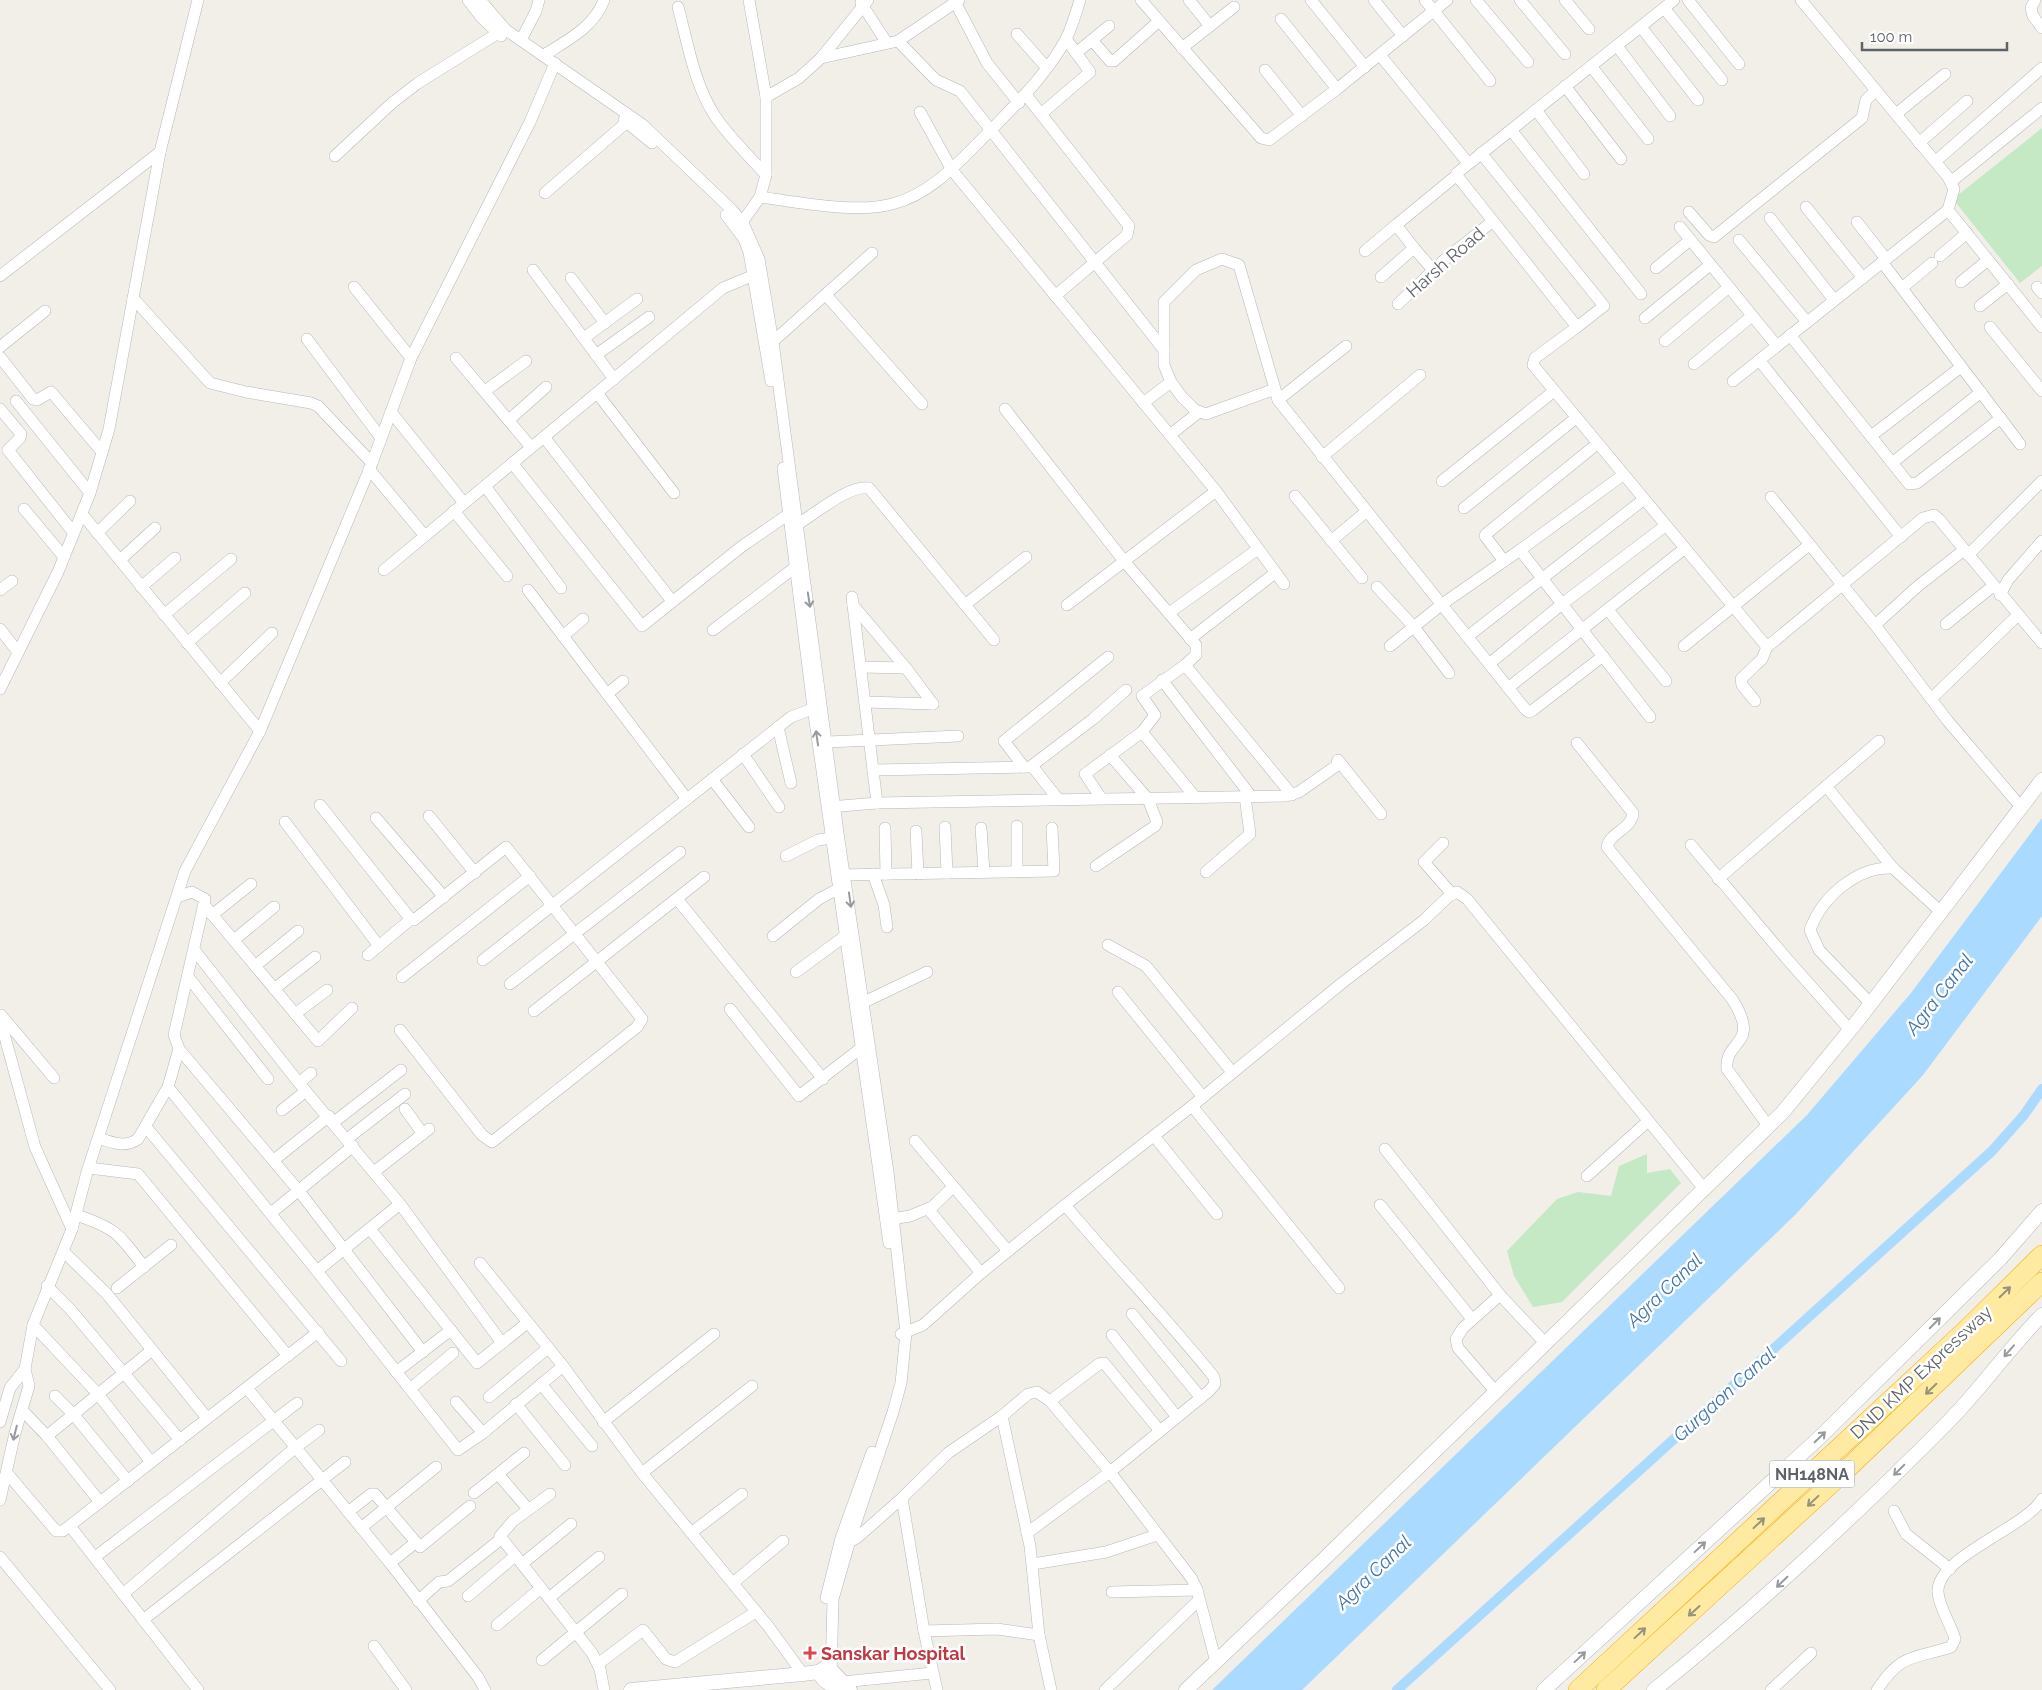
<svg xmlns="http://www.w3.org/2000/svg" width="2042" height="1690" font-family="Raleway,sans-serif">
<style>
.green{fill:#c5e8c5}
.water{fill:#aadaff}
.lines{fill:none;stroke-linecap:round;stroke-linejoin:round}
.canal{stroke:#aadaff;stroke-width:10}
.minor-casing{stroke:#b5b8bc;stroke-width:12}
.tertiary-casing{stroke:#b5b8bc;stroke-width:15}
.trunk-casing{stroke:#f9ab00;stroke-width:20}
.minor{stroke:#fff;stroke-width:11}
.tertiary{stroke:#fff;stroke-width:14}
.trunk{stroke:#feeaa1;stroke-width:19}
.oneway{stroke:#979a9d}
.oneway2{stroke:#97927c}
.health-dot{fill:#e0444e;stroke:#fff;stroke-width:2}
.labels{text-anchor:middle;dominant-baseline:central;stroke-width:5;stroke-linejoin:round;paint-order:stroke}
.shield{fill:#fff;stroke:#8f9295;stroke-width:1}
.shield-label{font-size:16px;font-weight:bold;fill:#5f6368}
.street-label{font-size:18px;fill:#5f6368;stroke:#fff}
.health-label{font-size:18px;font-weight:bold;fill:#be3a42;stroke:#fff;text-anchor:start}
.water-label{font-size:19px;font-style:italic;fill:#4174aa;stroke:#fff}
</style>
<rect width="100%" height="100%" fill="#f1efe8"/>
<!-- green -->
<g class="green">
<path d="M2042 128V266L2020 283 1953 199Z"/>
<path d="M1647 1154V1173L1670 1169 1681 1183 1562 1302 1533 1307 1514 1276 1507 1251 1557 1199 1578 1192 1611 1196 1619 1166Z"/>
</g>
<!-- water -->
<path class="water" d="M2042 818V916L1923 1075 1796 1214 1302 1690H1212L1807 1115 1911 993Z"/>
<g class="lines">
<!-- canal -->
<path class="canal" d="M1397 1690 1992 1151 2024 1115 2042 1089"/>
<defs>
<g id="minor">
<path d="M468 0 482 18 501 36"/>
<path d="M480 0 506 30 643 125 732 210 743 223 759 259 773 342 838 833 888 1172 906 1333 901 1383 893 1412 850 1540 833 1599 831 1677"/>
<path d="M749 0 766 97V175L760 197"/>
<path d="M954 0 987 63 1019 103"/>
<path d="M1141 0 1261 138 1269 140 1337 89 1447 0"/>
<path d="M1189 0 1210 26"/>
<path d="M1311 0 1365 67"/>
<path d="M1374 0 1403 36"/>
<path d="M1425 0 1490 81"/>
<path d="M1476 0 1528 62"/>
<path d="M1520 0 1565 54"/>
<path d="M1565 0 1589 29"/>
<path d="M1674 0 1457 173 1458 177 1577 327 1535 358 1533 365 1767 647 1923 518 1934 515 1939 519 2042 643"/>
<path d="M1688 0 1739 64"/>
<path d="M1801 0 1948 177 1954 189 1948 210 2042 327"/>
<path d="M2035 0 2031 8 2033 16 2042 28"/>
<path d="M861 3 887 43"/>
<path d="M678 7C688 44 694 84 715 116 729 137 749 156 766 175"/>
<path d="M1664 8 1722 80"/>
<path d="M1281 19 1337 89"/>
<path d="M1641 27 1698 100"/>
<path d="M1017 34 1046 67"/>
<path d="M521 40 536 11 539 0"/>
<path d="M1092 40 1110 61H1114L1159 21"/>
<path d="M898 41 936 80 960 91 1164 350"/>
<path d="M1617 46 1670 116"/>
<path d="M1182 48 1234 7"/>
<path d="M1076 53 1109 26"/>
<path d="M544 55C568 40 594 27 604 0"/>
<path d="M1380 55 1468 163"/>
<path d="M821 58 898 41 959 0"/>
<path d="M1591 66 1648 139"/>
<path d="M1265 70 1302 116"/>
<path d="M1565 86 1621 159"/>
<path d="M1026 95 1129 226 1127 235 1055 296"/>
<path d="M766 97 799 78 821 58 868 0"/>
<path d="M1536 110 1584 174"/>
<path d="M920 112 952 170 1216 491 1284 584"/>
<path d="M1041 114 1090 72 1066 39"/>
<path d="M1896 114 1945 74"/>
<path d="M624 120 652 143"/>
<path d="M1511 130 1641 294"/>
<path d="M1919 143 1967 101"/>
<path d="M1481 153 1604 306 1577 327"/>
<path d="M335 156 392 103 418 83 503 30"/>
<path d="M1936 161 2042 68"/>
<path d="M1952 181 2042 108"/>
<path d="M545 193 627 122"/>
<path d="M1806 207 1863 278"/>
<path d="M1689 212 1709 235 1714 237 1862 118 1866 100 1876 90"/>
<path d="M726 215 744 239 749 252 771 381"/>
<path d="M1770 218 1834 300"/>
<path d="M1857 222 1886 259"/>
<path d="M1680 227 1777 346"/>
<path d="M738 228 760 197C797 202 856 214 892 204 933 194 962 158 991 130 1018 102 1047 74 1066 39 1072 27 1076 13 1080 0"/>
<path d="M1739 240 1807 322"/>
<path d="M1414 248 1396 225 1457 175"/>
<path d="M1365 251 1396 225"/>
<path d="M1940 256 1967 233"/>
<path d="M1882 262 2020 444"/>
<path d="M1656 268 1690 240"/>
<path d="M533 270 614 379"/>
<path d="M0 276 160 152"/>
<path d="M1381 277 1414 248 1433 270"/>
<path d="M571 278 605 323"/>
<path d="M1961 282 1988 260"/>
<path d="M354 287 411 358"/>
<path d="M2037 287 2042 293"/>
<path d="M1902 288 1932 263"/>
<path d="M826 295 922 404"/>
<path d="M133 298 210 383 246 392 311 403 318 406 372 463"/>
<path d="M1398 304 1443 261 1493 221"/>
<path d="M1980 306 2008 284"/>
<path d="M1645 318 1710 265"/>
<path d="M1990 327 2042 391"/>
<path d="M1790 335 1909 484 1917 483 2001 418"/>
<path d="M584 338 637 299"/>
<path d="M307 339 381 438"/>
<path d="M1665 341 1729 287"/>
<path d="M769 345 872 253"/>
<path d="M0 347 45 311"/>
<path d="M596 355 649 317"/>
<path d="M0 357 33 399 37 400 51 392 53 394 102 452"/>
<path d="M456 358 531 447"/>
<path d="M1759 360 1901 537"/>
<path d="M1694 364 1752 316"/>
<path d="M1733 381 1948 210"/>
<path d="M1275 389 1206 414 1195 410 1182 397 1171 382 1164 365V302L1196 270 1222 259 1239 265 1275 389 1278 400 1526 710 1529 712 1533 710 1603 656"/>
<path d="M485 391 526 361"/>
<path d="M597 393 674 493"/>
<path d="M1278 400 1346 346"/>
<path d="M16 401 90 493"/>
<path d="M1143 403 1171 382"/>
<path d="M0 409 21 434 20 438 8 450 73 532"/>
<path d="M1005 409 1124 561 1196 645V655L1185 665"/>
<path d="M391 412 464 503"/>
<path d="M509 420 546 387"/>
<path d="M1170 435 1199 412"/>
<path d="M1871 436 1961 367"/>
<path d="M544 437 672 601"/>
<path d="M1322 457 1420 375"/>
<path d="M512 463 642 626 741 547 793 511"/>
<path d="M1892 463 1981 392"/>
<path d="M783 468 813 707 889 1243"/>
<path d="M369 469 425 536"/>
<path d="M1623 475 1520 550 1650 717"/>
<path d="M1442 481 1554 391"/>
<path d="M485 486 561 588"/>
<path d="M1295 496 1362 578"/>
<path d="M1771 497 1875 625 1947 720 2021 807"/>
<path d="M1464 508 1576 418"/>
<path d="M24 509 64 557"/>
<path d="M454 511 507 576"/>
<path d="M82 514 260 731"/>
<path d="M798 524C815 514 850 484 869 488L994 640"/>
<path d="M97 533 130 501"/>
<path d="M1331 541 1367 511"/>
<path d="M1968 555 2042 481"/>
<path d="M120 560 155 528"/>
<path d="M1504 561 1485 536 1486 534 1597 444"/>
<path d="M384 570 723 288 754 275"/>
<path d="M141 587 175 558"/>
<path d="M1377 587 1414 627 1449 673"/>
<path d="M0 590 12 581"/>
<path d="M528 590 687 799"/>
<path d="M2000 595 2008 580 2042 541"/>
<path d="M852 597 877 803"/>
<path d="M966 604 1026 557"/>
<path d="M853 605 906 668 933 704"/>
<path d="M1067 605 1216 491"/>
<path d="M1608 610 1666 681"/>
<path d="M1169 613 1258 549"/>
<path d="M164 615 231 559"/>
<path d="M1946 624 1993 586"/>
<path d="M1875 625 1918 586 1964 550"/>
<path d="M0 629 18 652"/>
<path d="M713 630 794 568"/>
<path d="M563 636 583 619"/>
<path d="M1467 637 1643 500"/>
<path d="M1190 639 1275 573"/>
<path d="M187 643 245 593"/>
<path d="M1390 646 1441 605 1520 550"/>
<path d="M1684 646 1809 545"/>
<path d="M1489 664 1562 604 1665 526"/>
<path d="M861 667 906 668"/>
<path d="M1162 680 1251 796"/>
<path d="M220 683 272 633"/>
<path d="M1508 688 1684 549"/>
<path d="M0 689 58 572 90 493 109 429 160 152 198 0"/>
<path d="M607 694 623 681"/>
<path d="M1931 699 2018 615"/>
<path d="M1755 701 1742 685 1741 679 1762 659 1767 647"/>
<path d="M865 702 933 704"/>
<path d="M778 727 791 783"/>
<path d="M828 742 958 736"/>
<path d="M1577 743 1633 813C1632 829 1610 832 1607 847L1732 999C1762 1046 1724 1039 1727 1069L1769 1127"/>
<path d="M743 754 779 807"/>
<path d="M1032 766 1058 799"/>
<path d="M1024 767 1004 741 1108 657"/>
<path d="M873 770 1030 767 1093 719 1126 690"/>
<path d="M712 779 749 827"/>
<path d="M1826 786 1893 868"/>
<path d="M1195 797 1142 732 1155 715 1142 696 1185 665 1292 795"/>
<path d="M1101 798 1085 774 1142 732"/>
<path d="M320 805 409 917 414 920 506 847 642 1019 637 1027 492 1142 482 1135 400 1030"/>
<path d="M829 807 877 803 1286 796 1299 792 1336 766 1338 760 1381 814"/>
<path d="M429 816 475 873"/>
<path d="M376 818 444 897"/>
<path d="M285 822 379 946"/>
<path d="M1017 826V871"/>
<path d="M945 827 947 873"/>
<path d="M885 828 886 874"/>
<path d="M981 828 984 872"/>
<path d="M916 831 918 874"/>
<path d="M1443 843 1424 862 1452 894"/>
<path d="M1691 845 1787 959 1850 1030"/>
<path d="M786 856 818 840 838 837"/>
<path d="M1096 866 1155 826 1157 822 1148 799 1110 755"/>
<path d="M1206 872 1250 834 1245 796"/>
<path d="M873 874 884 905 887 927"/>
<path d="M838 875 1054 871 1052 828"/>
<path d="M1718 879 1879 741"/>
<path d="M677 899 823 1079"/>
<path d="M205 906 318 1041 352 1008"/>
<path d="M212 915 251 884"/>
<path d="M773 936 819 899 838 889"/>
<path d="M234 940 274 907"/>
<path d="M1108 945 1146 966 1232 1072"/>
<path d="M195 951 299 1083 400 1204 502 1343"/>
<path d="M368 955 411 919"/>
<path d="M483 960 791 717 820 706"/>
<path d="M255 966 298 931"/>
<path d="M796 972 849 933"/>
<path d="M402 977 530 876"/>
<path d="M189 978 268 1079"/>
<path d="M510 984 680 852"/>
<path d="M274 989 315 957"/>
<path d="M1118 992 1203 1097"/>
<path d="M864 1002 927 972"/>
<path d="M1871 1004 1819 950 1810 930C1822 897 1857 866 1893 868L1941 912"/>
<path d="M730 1009 799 1096 861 1048"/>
<path d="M534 1011 704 877"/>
<path d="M295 1014 327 990"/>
<path d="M1 1015 54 1078"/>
<path d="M0 1019 35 1147 72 1229"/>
<path d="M179 1049 299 1191 423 1352"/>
<path d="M299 1083 311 1073"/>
<path d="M168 1087 317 1271 458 1450 483 1433 563 1366"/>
<path d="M1192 1106 1339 1288"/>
<path d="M405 1109 423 1134"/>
<path d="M282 1110 306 1091"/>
<path d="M334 1122 401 1070"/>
<path d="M146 1127 341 1361"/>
<path d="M1154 1136 1217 1214"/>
<path d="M99 1138C113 1143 125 1148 138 1139L168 1087 179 1049 174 1035 205 899 192 892 177 897"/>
<path d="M347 1139 405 1094"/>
<path d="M915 1141 1008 1251"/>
<path d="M1385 1149 1500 1295 1546 1344"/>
<path d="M274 1160 329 1116"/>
<path d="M89 1168 138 1174 288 1356"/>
<path d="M374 1172 429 1129"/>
<path d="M1587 1176 1647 1122"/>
<path d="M953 1187 929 1210 981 1273"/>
<path d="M1380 1205 1472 1319"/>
<path d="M271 1213 353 1146"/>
<path d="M76 1215C116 1228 119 1234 144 1267"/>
<path d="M886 1220 910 1216 929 1208"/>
<path d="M370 1229 477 1363 527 1323"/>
<path d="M64 1252 107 1294 207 1418"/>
<path d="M480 1263 563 1366 642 1473 768 1626 803 1674"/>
<path d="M317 1271 400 1204"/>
<path d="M47 1286 70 1309 180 1440"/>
<path d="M117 1288 171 1245"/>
<path d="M1132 1314 1201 1398"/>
<path d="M33 1325 98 1394 151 1462"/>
<path d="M901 1334 923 1325 981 1273 1065 1205 1192 1106 1342 983 1424 920 1449 896 1457 892 1467 899 1705 1190"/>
<path d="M1112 1335 1177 1417"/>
<path d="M396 1372 451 1330"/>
<path d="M541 1384 592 1446"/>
<path d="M247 1388 390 1563 478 1677 485 1690"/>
<path d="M410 1389 453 1353"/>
<path d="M1496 1392 1458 1348 1456 1339 1463 1328 1500 1295"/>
<path d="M55 1396 74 1415 128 1481"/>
<path d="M489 1397 548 1348"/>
<path d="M1050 1401 1099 1364 1104 1363 1160 1431"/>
<path d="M456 1402 483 1433"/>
<path d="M516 1404 565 1465"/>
<path d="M22 1410 47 1436 100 1502"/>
<path d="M1002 1416 1030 1546 1039 1635 1051 1690"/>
<path d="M0 1422 10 1388 25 1369"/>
<path d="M603 1422 714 1334"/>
<path d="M47 1436 152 1350"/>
<path d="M7 1473 56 1531H63L318 1332"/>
<path d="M642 1473 752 1386"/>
<path d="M498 1474 528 1509"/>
<path d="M474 1493 524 1453"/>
<path d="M550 1494 513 1521 500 1536 592 1653 600 1669 604 1690"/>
<path d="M902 1498 924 1631 937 1690"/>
<path d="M0 1500 15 1433 29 1386 25 1369 33 1325 72 1229 87 1172 185 871 260 731 372 463 411 358 530 122 555 63"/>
<path d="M1894 1511 1906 1534 1950 1569"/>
<path d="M348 1512 371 1494H375L420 1547 470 1506"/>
<path d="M70 1526 198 1690"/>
<path d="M361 1528 436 1467"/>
<path d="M691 1533 742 1494"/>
<path d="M1027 1533 1110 1472 1209 1391 1215 1384 1214 1377C1166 1318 1114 1263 1065 1205"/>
<path d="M847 1540H853L858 1537 902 1498 948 1453 1002 1416 1028 1394 1037 1392 1050 1401 1110 1472 1192 1579 1197 1590 1216 1662"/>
<path d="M0 1557 110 1690"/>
<path d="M95 1557 297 1403"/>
<path d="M390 1563 415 1543"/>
<path d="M522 1564 571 1524"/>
<path d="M1033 1564 1106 1552 1157 1535"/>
<path d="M733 1583 783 1541"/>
<path d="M1112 1592 1197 1590"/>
<path d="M123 1594 296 1447 319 1430"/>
<path d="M468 1596 515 1556"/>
<path d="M549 1598 599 1557"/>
<path d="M826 1598 841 1538 872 1452"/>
<path d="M418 1601 439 1582 448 1581 501 1539"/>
<path d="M143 1620 345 1462"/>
<path d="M497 1625 541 1588"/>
<path d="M924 1631 997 1629 1039 1635"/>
<path d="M374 1646 406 1690"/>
<path d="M542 1660 622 1594"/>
<path d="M598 1664 643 1630 666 1659 675 1662 756 1612"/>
<path d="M842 1682 932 1673"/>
<path d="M1105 1690 1199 1600"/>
<path d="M1771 1690 1811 1653"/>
<path d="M1877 1690C1901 1653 1913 1659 1951 1647L1955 1639C1951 1624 1939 1608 1938 1592 1936 1557 2027 1527 2042 1499"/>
</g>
<g id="tertiary">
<path d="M818 1672 824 1680 838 1690"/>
<path d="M631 1690 803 1674 818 1672 825 1668 832 1671 850 1690"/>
<path d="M1186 1690 1321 1562 1783 1112 1859 1019 2042 780"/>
<path d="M1544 1690 1819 1438 2001 1258 2042 1211"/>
<path d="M1654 1690C1757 1607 1854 1517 1947 1423 1981 1389 2008 1349 2042 1315"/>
</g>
<g id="trunk">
<path d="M1578 1690 1968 1328 2042 1255"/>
<path d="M1606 1690 1845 1471 2042 1282"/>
</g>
</defs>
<!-- minor casing -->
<use href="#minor" class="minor-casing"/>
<!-- tertiary casing -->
<use href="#tertiary" class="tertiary-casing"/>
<!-- trunk casing -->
<use href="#trunk" class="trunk-casing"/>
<!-- minor -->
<use href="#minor" class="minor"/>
<!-- tertiary -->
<use href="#tertiary" class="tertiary"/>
<!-- trunk -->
<use href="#trunk" class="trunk"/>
</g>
<!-- one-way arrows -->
<defs><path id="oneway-shaft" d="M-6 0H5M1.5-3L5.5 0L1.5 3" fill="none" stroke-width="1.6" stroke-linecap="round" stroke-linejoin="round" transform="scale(1.25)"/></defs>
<g class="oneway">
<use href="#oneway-shaft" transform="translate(809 600) rotate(81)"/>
<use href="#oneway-shaft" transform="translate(817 738) rotate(-98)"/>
<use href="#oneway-shaft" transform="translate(850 900) rotate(82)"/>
<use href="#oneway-shaft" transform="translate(1935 1323) rotate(-45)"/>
<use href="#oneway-shaft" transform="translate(2009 1351) rotate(131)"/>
<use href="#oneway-shaft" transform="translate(15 1433) rotate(104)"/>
<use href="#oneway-shaft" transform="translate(1820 1437) rotate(-44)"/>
<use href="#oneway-shaft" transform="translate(1899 1470) rotate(135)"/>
<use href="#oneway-shaft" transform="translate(1700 1547) rotate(-43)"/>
<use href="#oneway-shaft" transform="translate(1782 1582) rotate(136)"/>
<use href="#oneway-shaft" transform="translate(1580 1657) rotate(-43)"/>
</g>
<g class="oneway2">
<use href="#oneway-shaft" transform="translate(2005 1292) rotate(-44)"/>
<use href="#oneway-shaft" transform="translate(1931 1389) rotate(136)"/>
<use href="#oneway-shaft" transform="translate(1813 1501) rotate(137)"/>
<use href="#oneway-shaft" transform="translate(1759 1523) rotate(-43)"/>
<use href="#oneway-shaft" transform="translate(1694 1611) rotate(138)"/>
<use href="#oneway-shaft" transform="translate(1640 1633) rotate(-43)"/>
</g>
<!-- markers -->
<path class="health-dot" d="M807.5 1645.5h5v5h5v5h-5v5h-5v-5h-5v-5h5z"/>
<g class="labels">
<!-- shield labels -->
<rect class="shield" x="1769.5" y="1460.5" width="85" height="27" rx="4"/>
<g class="shield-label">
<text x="1812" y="1474">NH148NA</text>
</g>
<!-- street labels -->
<g class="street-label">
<text transform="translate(1445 262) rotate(-41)">Harsh Road</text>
<text transform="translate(1921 1372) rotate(-43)">DND KMP Expressway</text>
</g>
<!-- health labels -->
<g class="health-label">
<text x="821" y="1653">Sanskar Hospital</text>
</g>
<!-- water labels -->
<g class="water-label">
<text transform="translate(1939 994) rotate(-52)">Agra Canal</text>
<text transform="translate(1664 1290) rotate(-44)">Agra Canal</text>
<text transform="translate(1724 1394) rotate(-42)">Gurgaon Canal</text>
<text transform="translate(1373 1572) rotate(-44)">Agra Canal</text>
</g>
</g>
<!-- scale -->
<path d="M1862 42v8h145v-8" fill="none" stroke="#5f6368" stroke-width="2.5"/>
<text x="1870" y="42" font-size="15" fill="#5f6368" stroke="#ffffff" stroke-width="4" paint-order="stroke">100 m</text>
</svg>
